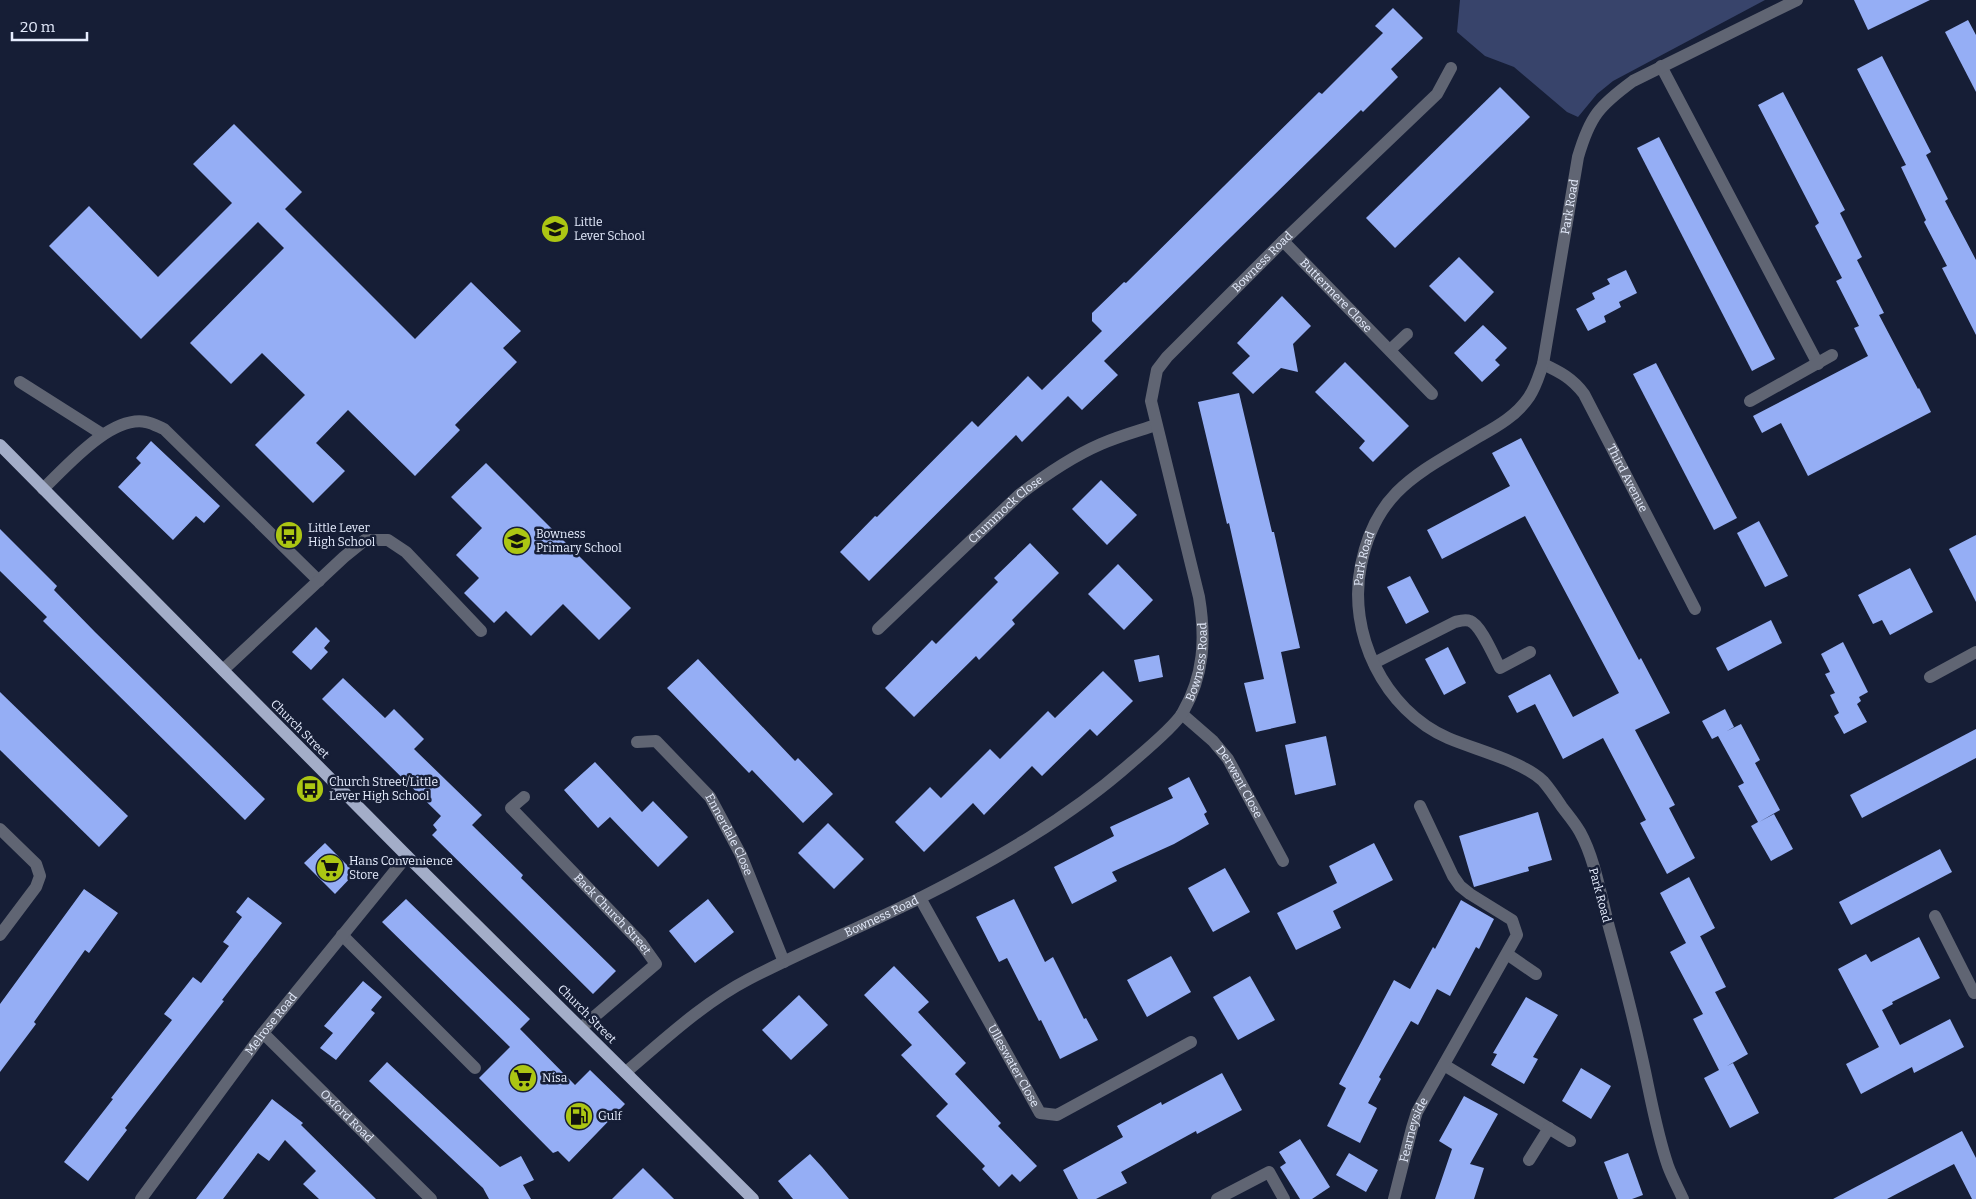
<svg xmlns="http://www.w3.org/2000/svg" width="1976" height="1199" font-family="Bitter,serif">
<style>
.green{fill:#38446b}
.building{fill:#95aef5}
.lines{fill:none;stroke-linecap:round;stroke-linejoin:round}
.minor{stroke:#606573;stroke-width:12}
.major{stroke:#a3adc8;stroke-width:12}
.labels{text-anchor:middle;dominant-baseline:central;stroke-width:5;stroke-linejoin:round;paint-order:stroke}
.street-label{font-size:12px;fill:#e6edfe;stroke:#161e36}
.poi-label{font-size:12px;fill:#e6edfe;stroke:#161e36;text-anchor:start}
</style>
<rect width="100%" height="100%" fill="#161e36"/>
<!-- green -->
<path class="green" d="M1460 0H1765L1613 81 1597 94 1578 117 1567 112 1514 67 1485 56 1457 32Z"/>
<!-- building -->
<g class="building">
<path d="M1854 0H1930L1868 30Z"/>
<path d="M1393 8 1423 38 1391 69 1398 77 1363 112 1361 110 1104 361 1118 375 1082 410 1068 396 1022 442 1016 435 869 581 840 552 875 516 877 517 972 421 978 427 1028 376 1042 390 1102 331 1092 321V313L1124 282 1126 283 1319 92 1322 94 1383 33 1375 26Z"/>
<path d="M1968 20 1976 35V92L1945 32Z"/>
<path d="M1882 56 1931 152 1926 155 1948 199 1945 201 1976 260V335L1942 268 1947 266 1924 222 1926 220 1901 167 1906 165 1857 69Z"/>
<path d="M1500 87 1530 117 1395 248 1366 218Z"/>
<path d="M1783 92 1845 210 1840 213 1862 257 1857 260 1884 313 1879 315 1918 389 1919 388 1931 412 1808 476 1781 423 1762 433 1753 416 1868 356 1854 328 1859 326 1836 281 1842 278 1815 226 1819 223 1758 105Z"/>
<path d="M234 124 302 192 285 209 415 339 471 282 521 331 503 348 517 362 455 425 460 430 415 476 348 410 316 443 345 471 313 503 255 445 305 395 262 353 231 384 190 343 284 248 258 222 141 339 49 246 89 206 158 277 232 203 193 164Z"/>
<path d="M1659 137 1775 359 1752 371 1637 148Z"/>
<path d="M1459 257 1494 292 1465 322 1429 286Z"/>
<path d="M1626 270 1637 293 1619 302 1621 307 1604 316 1606 322 1588 331 1576 309 1595 299 1592 293 1610 284 1607 279Z"/>
<path d="M1282 296 1311 326 1293 344 1298 372 1281 368 1253 394 1232 373 1250 356 1237 343Z"/>
<path d="M1483 325 1507 348 1495 360 1500 365 1482 382 1454 353Z"/>
<path d="M1345 362 1409 426 1373 462 1359 448 1365 441 1315 392Z"/>
<path d="M1656 363 1737 518 1714 530 1633 374Z"/>
<path d="M1239 393 1272 532H1274L1300 648 1281 652 1296 723 1256 732 1244 683 1264 679 1229 523 1227 524 1198 402Z"/>
<path d="M1521 438 1639 660 1641 658 1670 713 1635 730 1675 805 1669 808 1695 858 1667 874 1640 823 1646 820 1603 738 1563 759 1535 704 1517 713 1508 696 1550 674 1573 717 1619 693 1525 516 1442 559 1427 530 1510 486 1492 453Z"/>
<path d="M151 441 220 506 204 523 196 516 173 540 118 487 141 463 136 458Z"/>
<path d="M486 463 631 608 599 640 563 604 531 636 506 611 494 623 464 593 479 578 456 555 482 528 451 497Z"/>
<path d="M1101 480 1137 515 1107 545 1072 509Z"/>
<path d="M1759 521 1788 576 1765 587 1737 533Z"/>
<path d="M0 529 57 586 54 590 95 632 265 799 245 820 43 621 47 617 0 571Z"/>
<path d="M1976 535V602L1949 549Z"/>
<path d="M1030 543 1059 573 1012 620 1015 624 979 660 976 656 914 717 885 688 932 640 936 644 998 582 994 578Z"/>
<path d="M1118 564 1153 600 1124 630 1088 594Z"/>
<path d="M1910 568 1933 612 1890 635 1882 620 1873 624 1858 595Z"/>
<path d="M1410 576 1429 612 1406 624 1387 587Z"/>
<path d="M1771 620 1782 643 1728 671 1716 648Z"/>
<path d="M316 627 330 641 324 648 328 652 311 670 292 652Z"/>
<path d="M1843 642 1868 692 1859 697 1861 701 1857 704 1867 722 1844 734 1834 716 1839 713 1830 695 1835 693 1825 674 1830 672 1821 654Z"/>
<path d="M1448 647 1466 683 1444 695 1425 659Z"/>
<path d="M1159 655 1163 677 1139 682 1134 660Z"/>
<path d="M698 659 795 761 798 758 833 794 803 823 752 770 749 773 667 688Z"/>
<path d="M1103 671 1133 701 1097 736 1090 729 1042 776 1032 766 984 815 973 803 924 852 895 822 930 787 941 798 990 749 1000 759 1048 711 1055 718Z"/>
<path d="M343 678 385 718 394 709 424 739 414 749 482 815 472 825 523 875 521 878 616 971 593 994 432 835 437 830 433 825 441 816 322 699Z"/>
<path d="M0 692 128 816 99 847 0 750Z"/>
<path d="M1725 709 1734 727 1727 731 1741 724 1760 760 1755 763 1780 810 1759 822 1774 814 1793 849 1771 861 1751 826 1758 822 1738 786 1744 783 1718 736 1712 739 1702 721Z"/>
<path d="M1976 729V758L1862 818 1850 795Z"/>
<path d="M1326 736 1336 785 1295 795 1285 745Z"/>
<path d="M595 762 642 812 653 801 688 837 658 867 610 817 598 828 564 790Z"/>
<path d="M1189 777 1207 812 1204 814 1209 824 1174 844 1112 872 1117 881 1072 904 1054 867 1114 836 1110 827 1173 798 1168 788Z"/>
<path d="M1538 812 1552 860 1528 867 1529 871 1474 887 1459 836Z"/>
<path d="M828 823 864 859 834 889 798 853Z"/>
<path d="M325 843 355 873 335 894 304 863Z"/>
<path d="M1374 843 1393 880 1333 911 1341 928 1296 950 1277 913 1337 883 1329 866Z"/>
<path d="M1940 849 1952 872 1851 925 1839 902Z"/>
<path d="M1225 868 1250 912 1213 932 1188 888Z"/>
<path d="M1689 877 1715 928 1697 938 1700 936 1726 987 1715 992 1748 1054 1727 1066 1733 1063 1759 1113 1730 1128 1704 1078 1719 1070 1693 1019 1703 1014 1670 952 1686 943 1660 893Z"/>
<path d="M84 889 118 913 89 953 85 950 34 1022 36 1024 0 1072V1004Z"/>
<path d="M248 897 282 923 222 1000 224 1001 125 1128 127 1130 88 1181 64 1162 113 1099 111 1098 172 1020 164 1014 193 977 201 983 229 946 223 942 242 917 236 912Z"/>
<path d="M406 899 530 1019 520 1029 575 1085 590 1070 625 1104 569 1162 558 1151 553 1153 479 1078 510 1047 382 922Z"/>
<path d="M708 899 734 932 695 963 669 931Z"/>
<path d="M1014 899 1045 962 1053 957 1084 1019 1086 1018 1098 1040 1060 1059 1041 1020 1039 1021 1007 958 999 962 976 917Z"/>
<path d="M1461 900 1494 919 1479 949 1476 947 1450 996 1437 989 1418 1025 1411 1021 1379 1077 1381 1079 1368 1103 1377 1108 1360 1143 1327 1126 1346 1088 1339 1084 1394 980 1410 989 1433 947 1435 949Z"/>
<path d="M1919 937 1940 978 1892 1002 1893 1004 1882 1010 1900 1045 1950 1019 1964 1047 1914 1073 1912 1067 1861 1094 1846 1064 1879 1047 1838 969 1866 954 1871 962Z"/>
<path d="M1171 956 1191 992 1147 1017 1127 980Z"/>
<path d="M894 966 929 1002 918 1012 966 1063 955 1074 1001 1123 998 1126 1037 1166 1020 1182 1012 1174 999 1187 982 1169 985 1166 936 1116 948 1104 901 1055 912 1045 864 995Z"/>
<path d="M1250 976 1275 1020 1238 1040 1213 997Z"/>
<path d="M363 981 382 997 371 1010 375 1013 336 1060 320 1048 333 1033 324 1026Z"/>
<path d="M799 995 828 1025 791 1060 762 1030Z"/>
<path d="M1526 997 1558 1015 1533 1057 1538 1059 1524 1084 1491 1065 1497 1054 1493 1053Z"/>
<path d="M387 1062 500 1167 521 1156 534 1180 523 1185 531 1199H489L483 1188 369 1081Z"/>
<path d="M1581 1068 1611 1086 1591 1119 1562 1101Z"/>
<path d="M1222 1073 1242 1110 1197 1134 1196 1131 1121 1172 1127 1183 1096 1199H1078L1063 1170 1123 1137 1117 1126 1161 1102 1162 1105Z"/>
<path d="M1464 1096 1498 1114 1470 1164 1484 1168 1474 1199H1435L1452 1149 1439 1141Z"/>
<path d="M272 1099 303 1123 301 1125 376 1199H319L303 1184 316 1171 285 1140 269 1161 258 1153 223 1199H196Z"/>
<path d="M1962 1131 1976 1158V1199H1972L1954 1164 1887 1199H1833Z"/>
<path d="M1300 1139 1330 1187 1312 1199H1300L1280 1167 1286 1163 1279 1152Z"/>
<path d="M1349 1153 1378 1170 1366 1192 1336 1175Z"/>
<path d="M1628 1153 1643 1195 1632 1199H1618L1604 1162Z"/>
<path d="M810 1154 822 1167 849 1199H793L778 1181Z"/>
<path d="M643 1168 674 1199H612Z"/>
</g>
<g class="lines">
<!-- minor -->
<g class="minor">
<path d="M1661 66 1818 364"/>
<path id="s1" d="M1283 241 1432 394"/>
<path d="M1390 350 1407 334"/>
<path id="s2" d="M1543 364C1560 372 1572 378 1584 394L1695 609"/>
<path d="M20 382 102 434"/>
<path d="M1750 401 1832 355"/>
<path d="M43 489C67 466 111 415 146 422 152 423 159 427 164 429L319 581"/>
<path id="s3" d="M878 629 1019 495C1045 475 1071 457 1101 444 1119 436 1138 431 1156 425"/>
<path d="M1374 663 1455 622C1459 621 1465 619 1470 621 1481 625 1494 657 1500 668L1530 652"/>
<path d="M223 670 344 557 365 540H388L406 552 481 631"/>
<path d="M1930 677 1976 652"/>
<path id="s4" d="M1182 714 1213 741 1228 759 1283 861"/>
<path id="s5" d="M637 742 656 741 710 797 741 855 784 962"/>
<path id="s6" d="M524 797 511 808 641 943 656 964 581 1028"/>
<path d="M0 829 36 864 40 876 36 887 0 935"/>
<path id="s7" d="M920 898 1040 1113 1057 1115 1191 1042"/>
<path d="M1935 916 1974 993 1976 992"/>
<path d="M342 935 475 1068"/>
<path d="M1507 954 1536 974"/>
<path id="s8" d="M263 1033 431 1199"/>
<path d="M1444 1065 1570 1141"/>
<path id="s9" d="M626 1072C665 1039 703 1003 749 979 805 950 864 926 920 898 995 860 1069 818 1132 762 1145 751 1176 725 1183 712 1204 675 1206 639 1199 597L1151 401 1157 370 1167 357 1283 241 1437 94 1451 68"/>
<path d="M1529 1160 1549 1128"/>
<path id="s10" d="M141 1199 263 1033 407 856"/>
<path d="M1217 1199 1269 1172 1284 1199"/>
<path id="s11" d="M1394 1199 1412 1128 1417 1112 1517 935 1512 920 1470 894 1460 886 1453 876 1420 806"/>
<path id="s12" d="M1683 1199C1678 1188 1672 1177 1668 1166 1655 1128 1649 1087 1640 1049 1631 1008 1620 967 1609 927 1601 897 1595 859 1580 832 1575 823 1568 815 1562 807 1556 798 1550 789 1543 781 1522 761 1476 750 1448 738 1384 710 1347 633 1361 565 1376 489 1421 472 1480 436 1498 426 1517 415 1529 397 1536 387 1539 375 1543 364L1578 157C1590 116 1599 106 1633 81L1797 0"/>
</g>
<!-- major -->
<path class="major" d="M0 445 407 856 753 1199"/>
</g>
<!-- icons -->
<defs>
<symbol id="school-disc" viewBox="-11 -11 22 22"><circle r="9.5" fill="#acc613" stroke="#161e36"/><path d="M0-5L7-2L0 1L-7-2ZM-4 1L0 2.5L4 1V4Q0 6-4 4Z" fill="#111"/></symbol>
<symbol id="bus-disc" viewBox="-11 -11 22 22"><circle r="9.5" fill="#acc613" stroke="#161e36"/><path d="M-5-6H5V4H4V6H2V4H-2V6H-4V4H-5ZM-3.5-4V0h7V-4ZM-3.5 1.2v1.5H-2V1.2ZM2 1.2v1.5H3.5V1.2Z" fill="#111"/></symbol>
<symbol id="supermarket-disc" viewBox="-11 -11 22 22"><circle r="9.5" fill="#acc613" stroke="#161e36"/><path d="M-6-5.5h2.5l.6 2H6L4.5 2H-2.5L-4.4-4H-6ZM-1.5 3.2a1.3 1.3 0 1 0 .1 0ZM3 3.2a1.3 1.3 0 1 0 .1 0Z" fill="#111"/></symbol>
<symbol id="fuel-disc" viewBox="-11 -11 22 22"><circle r="9.5" fill="#acc613" stroke="#161e36"/><path d="M-5.5-6h7V0h2V4h1.3V-2.5L3-4.5l.8-.8L6-3V5H2.5V1h-1V6h-7ZM-4.2-4.7v3.2H.2V-4.7Z" fill="#111"/></symbol>
</defs>
<g fill-rule="evenodd">
<use href="#school-disc" x="539" y="213" width="32" height="32"/>
<use href="#bus-disc" x="273" y="519" width="32" height="32"/>
<use href="#school-disc" x="501" y="525" width="32" height="32"/>
<use href="#bus-disc" x="294" y="773" width="32" height="32"/>
<use href="#supermarket-disc" x="314" y="852" width="32" height="32"/>
<use href="#supermarket-disc" x="507" y="1062" width="32" height="32"/>
<use href="#fuel-disc" x="563" y="1100" width="32" height="32"/>
</g>
<g class="labels">
<!-- street labels -->
<g class="street-label">
<text stroke="none"><textPath href="#s12" startOffset="1200">Park Road</textPath></text>
<text stroke="none"><textPath href="#s9" startOffset="1171">Bowness Road</textPath></text>
<text stroke="none"><textPath href="#s1" startOffset="76">Buttermere Close</textPath></text>
<text stroke="none"><textPath href="#s2" startOffset="146">Third Avenue</textPath></text>
<text stroke="none"><textPath href="#s3" startOffset="175">Crummock Close</textPath></text>
<text stroke="none"><textPath href="#s12" startOffset="765">Park Road</textPath></text>
<text stroke="none"><textPath href="#s9" startOffset="721">Bowness Road</textPath></text>
<text transform="translate(300 729) rotate(45)">Church Street</text>
<text stroke="none"><textPath href="#s4" startOffset="90">Derwent Close</textPath></text>
<text stroke="none"><textPath href="#s5" startOffset="139">Ennerdale Close</textPath></text>
<text transform="translate(1600 895) rotate(75)">Park Road</text>
<text stroke="none"><textPath href="#s6" startOffset="164">Back Church Street</textPath></text>
<text stroke="none"><textPath href="#s9" startOffset="301">Bowness Road</textPath></text>
<text transform="translate(587 1014) rotate(45)">Church Street</text>
<text stroke="none"><textPath href="#s10" startOffset="218">Melrose Road</textPath></text>
<text stroke="none"><textPath href="#s7" startOffset="192">Ulleswater Close</textPath></text>
<text stroke="none"><textPath href="#s8" startOffset="118">Oxford Road</textPath></text>
<text stroke="none"><textPath href="#s11" startOffset="72">Fearneyside</textPath></text>
</g>
<!-- poi labels -->
<g class="poi-label">
<text x="574" y="222">Little<tspan x="574" dy="14">Lever School</tspan></text>
<text x="308" y="528">Little Lever<tspan x="308" dy="14">High School</tspan></text>
<text x="536" y="534">Bowness<tspan x="536" dy="14">Primary School</tspan></text>
<text x="329" y="782">Church Street/Little<tspan x="329" dy="14">Lever High School</tspan></text>
<text x="349" y="861">Hans Convenience<tspan x="349" dy="14">Store</tspan></text>
<text x="542" y="1078">Nisa</text>
<text x="598" y="1116">Gulf</text>
</g>
</g>
<!-- scale -->
<path d="M12 32v8h75v-8" fill="none" stroke="#e6edfe" stroke-width="2.5"/>
<text x="20" y="32" font-size="15" fill="#e6edfe" stroke="#161e36" stroke-width="4" paint-order="stroke">20 m</text>
</svg>
